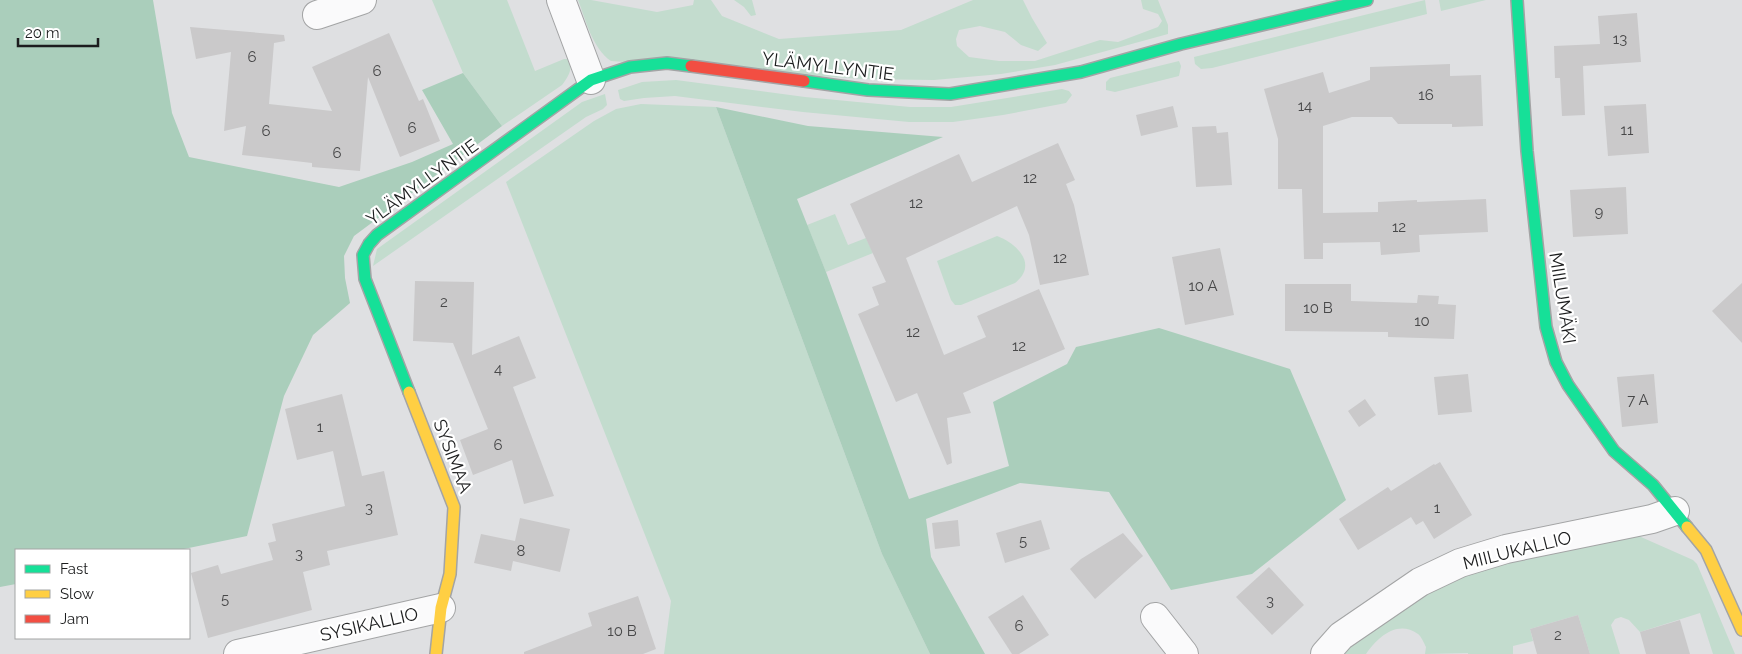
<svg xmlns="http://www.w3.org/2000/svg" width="1742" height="654" font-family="Raleway,sans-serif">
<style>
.green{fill:#c3dcce}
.forest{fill:#aacebb}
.building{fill:#cac9ca}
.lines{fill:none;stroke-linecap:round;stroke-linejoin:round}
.street-casing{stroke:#a3a4a5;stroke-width:30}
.fast-casing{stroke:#a3a4a5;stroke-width:14}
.slow-casing{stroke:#a3a4a5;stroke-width:14}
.jam-casing{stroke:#a3a4a5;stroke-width:14}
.street{stroke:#fafafb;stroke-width:28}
.fast{stroke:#16e098;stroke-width:11}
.slow{stroke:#ffcf43;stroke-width:11}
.jam{stroke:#f24e42;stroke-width:11}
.labels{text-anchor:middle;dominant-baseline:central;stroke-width:4.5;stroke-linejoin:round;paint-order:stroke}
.number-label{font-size:15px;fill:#484849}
.street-label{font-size:18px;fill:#1c1d1e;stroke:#fff}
</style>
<rect width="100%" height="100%" fill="#dfe0e2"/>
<!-- green -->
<g class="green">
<path d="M432 0H507L535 71 564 59H568C574 68 568 77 562 85L502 126 463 73Z"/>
<path d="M578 0H591L657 12 693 5 694 0H711L722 16 779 39 901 30 973 0H1023L1032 18 1047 43 1038 51 1021 45 1005 32 980 26 959 30 956 39 957 46 969 57 999 61H1035L1100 40 1118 42 1158 27 1162 21 1158 14 1143 9 1141 0H1158L1168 25V34L1055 65 1001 74 934 80 862 79 611 61C592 48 586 20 578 0Z"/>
<path d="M734 0H752L756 15 751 16 744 7Z"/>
<path d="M1425 0 1427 14 1212 68 1201 69 1195 64 1194 57Z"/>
<path d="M1439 0H1486L1441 11Z"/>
<path d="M1179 61 1181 66 1179 76 1115 92 1106 90V82L1110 78Z"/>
<path d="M676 80 805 97 910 107H951L1062 89 1069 91 1072 95 1066 103 1003 115 953 122H909L803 112 675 96 644 98 624 101 620 99 618 90 642 82Z"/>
<path d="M605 94 607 105 603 109 586 117 373 266 377 249 582 102Z"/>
<path d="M641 104 716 107 882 554 930 654H664L671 601 506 182 594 121 616 109Z"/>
<path d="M835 214 848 245 866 238 873 253 826 272 807 225Z"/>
<path d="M997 236C1018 244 1038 265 1015 283L961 305H955L951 300 937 261Z"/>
<path d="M1634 532 1641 537 1693 560 1697 564 1735 654H1713L1700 613 1640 632 1629 620 1621 617 1615 619 1611 625 1620 654H1590L1578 615 1530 629 1533 641 1513 646V654H1468V653L1425 654 1426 647C1424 643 1421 636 1418 634 1397 619 1377 638 1366 654H1336L1427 589 1489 564Z"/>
</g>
<!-- forest -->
<g class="forest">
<path d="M0 0H153L172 113 189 157 339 187 412 162 453 144 422 90 463 73 502 126 354 236 344 256 345 278 350 303 313 335 284 396 247 536 179 550H16V584L0 587Z"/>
<path d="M716 107 808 126 943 137 797 199 826 272 909 499 1009 466 993 402 1067 364 1076 347 1159 328 1290 369 1346 500 1252 574 1171 590 1109 492 1020 483 926 519 931 557 985 654H930L882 554Z"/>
</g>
<!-- building -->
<g class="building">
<path d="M1637 13 1641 62 1583 66 1585 115 1562 116 1560 78H1555L1554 46 1600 44 1598 16Z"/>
<path d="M190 27 284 35 285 41 274 43 269 104 332 111 312 67 389 33 419 101 423 99 440 141 400 157 368 77 360 171 312 167V163L242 155 246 126 224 131 231 52 196 59Z"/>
<path d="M1450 64V76L1481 75 1483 126 1452 127V124H1398L1392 117H1352L1323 126V213L1378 212V202L1417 200V202L1486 199 1488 232 1419 235 1420 252 1381 255 1380 242 1323 243V259H1304L1302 189H1278V139L1264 89 1323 72 1329 93 1370 80V67Z"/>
<path d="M1646 104 1649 153 1608 156 1604 106Z"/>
<path d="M1173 106 1178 127 1141 136 1136 115Z"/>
<path d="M1216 126 1217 133 1228 132 1232 185 1196 187 1192 127Z"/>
<path d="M1058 143 1075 180 1066 184 1074 205 1089 275 1040 285 1029 235 1017 206 906 258 944 355 986 337 977 316 1039 289 1065 349 963 393 971 413 947 418 952 463 947 465 917 393 896 402 858 314 879 305 872 287 886 282 850 204 959 154 972 182Z"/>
<path d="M1626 187 1628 234 1573 237 1570 190Z"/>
<path d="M1220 248 1234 315 1185 325 1172 257Z"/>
<path d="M415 281 474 282 472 355 519 336 536 378 513 387 554 496 524 504 512 460 473 475 460 440 488 429 453 343 413 341Z"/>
<path d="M1742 283V343L1712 311Z"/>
<path d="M1285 284H1351V301L1417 303 1418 295 1439 296 1438 304 1456 305 1454 339 1388 337V332L1285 331Z"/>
<path d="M1468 374 1472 412 1438 415 1434 377Z"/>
<path d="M1654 374 1658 423 1622 427 1617 377Z"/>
<path d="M342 394 362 476 384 471 398 535 327 551 330 565 303 572 312 610 208 638 191 573 218 565 221 574 273 560 268 543 276 541 272 524 345 506 333 451 297 460 285 409Z"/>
<path d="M1365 399 1376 415 1359 427 1348 411Z"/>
<path d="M1440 462 1472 515 1434 539 1423 521 1416 525 1411 517 1358 550 1339 519 1388 487 1391 491 1434 464 1435 465Z"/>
<path d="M520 518 570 529 560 572 513 561 511 571 474 563 481 534 515 541Z"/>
<path d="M958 520 960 546 935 549 932 523Z"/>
<path d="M1041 520 1050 549 1005 563 996 533Z"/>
<path d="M1123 533 1143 556 1095 599 1070 569 1081 559Z"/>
<path d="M1269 567 1304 605 1272 635 1236 597Z"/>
<path d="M1023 595 1049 635 1019 654H1012L988 617Z"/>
<path d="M638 596 656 649 643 654H524V652L592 626 588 613Z"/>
<path d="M1578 615 1590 654H1537L1530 629Z"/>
<path d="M1680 620 1690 654H1646L1640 632Z"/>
</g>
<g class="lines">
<defs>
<g id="street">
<path d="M561 0 591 80"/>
<path d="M317 15 362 0"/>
<path d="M1155 617 1184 654"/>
<path d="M238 654 441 608"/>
<path d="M1325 654 1341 636 1420 582 1460 563 1506 549 1652 519 1675 511"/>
</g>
<g id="fast">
<path d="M1517 0 1527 151 1546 327 1556 362 1568 385 1614 451 1653 485 1687 527"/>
<path d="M804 81 868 90 950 94 1081 72 1181 44 1367 0"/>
<path d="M409 392 365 279 363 255 369 244 377 235 591 80 630 67 667 63 691 66"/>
</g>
<g id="slow">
<path d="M409 392 454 507 450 574 441 608 436 654"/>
<path d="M1687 527 1706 550 1742 630"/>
</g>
<path id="jam" d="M691 66 804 81"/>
</defs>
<!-- street casing -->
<use href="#street" class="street-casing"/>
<!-- fast casing -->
<use href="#fast" class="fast-casing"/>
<!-- slow casing -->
<use href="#slow" class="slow-casing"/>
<!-- jam casing -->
<use href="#jam" class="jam-casing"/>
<!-- street -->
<use href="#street" class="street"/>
<!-- fast -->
<use href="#fast" class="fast"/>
<!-- slow -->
<use href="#slow" class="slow"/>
<!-- jam -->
<use href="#jam" class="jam"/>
</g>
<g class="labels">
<!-- number labels -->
<g class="number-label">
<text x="1620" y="39">13</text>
<text x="252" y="57">6</text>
<text x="377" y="71">6</text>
<text x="1426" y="95">16</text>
<text x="1305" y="106">14</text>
<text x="412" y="128">6</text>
<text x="1627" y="130">11</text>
<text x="266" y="131">6</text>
<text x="337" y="153">6</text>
<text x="1030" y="178">12</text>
<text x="916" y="203">12</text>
<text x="1599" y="212">9</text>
<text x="1399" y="227">12</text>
<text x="1060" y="258">12</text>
<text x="1203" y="286">10 A</text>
<text x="444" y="302">2</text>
<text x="1318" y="308">10 B</text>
<text x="1422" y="321">10</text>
<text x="913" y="332">12</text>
<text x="1019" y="346">12</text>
<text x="498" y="369">4</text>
<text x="1638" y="400">7 A</text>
<text x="320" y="427">1</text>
<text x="498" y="445">6</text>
<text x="369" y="508">3</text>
<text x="1437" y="508">1</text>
<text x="1023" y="541">5</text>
<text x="521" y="551">8</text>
<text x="299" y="554">3</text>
<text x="225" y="599">5</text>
<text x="1270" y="601">3</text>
<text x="1019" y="626">6</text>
<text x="622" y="631">10 B</text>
<text x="1558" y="635">2</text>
</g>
<!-- street labels -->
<g class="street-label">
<text transform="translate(828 66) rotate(7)">YLÄMYLLYNTIE</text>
<text transform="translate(422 182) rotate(-36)">YLÄMYLLYNTIE</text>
<text transform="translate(1563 298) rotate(81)">MIILUMÄKI</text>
<text transform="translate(453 456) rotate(69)">SYSIMAA</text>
<text transform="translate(1517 550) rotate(-14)">MIILUKALLIO</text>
<text transform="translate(369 624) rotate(-13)">SYSIKALLIO</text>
</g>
</g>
<!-- legend -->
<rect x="15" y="549" width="175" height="90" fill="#ffffff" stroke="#a4a5a5"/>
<rect x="25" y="565" width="25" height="8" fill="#16e098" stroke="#a4a5a5"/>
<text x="60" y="574" font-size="15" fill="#1c1d1e">Fast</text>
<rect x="25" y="590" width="25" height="8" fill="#ffcf43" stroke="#a4a5a5"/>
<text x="60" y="599" font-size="15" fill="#1c1d1e">Slow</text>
<rect x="25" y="615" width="25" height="8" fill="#f24e42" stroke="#a4a5a5"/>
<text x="60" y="624" font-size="15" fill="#1c1d1e">Jam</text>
<!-- scale -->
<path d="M18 38v8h80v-8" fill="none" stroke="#1c1d1e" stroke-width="2.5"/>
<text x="25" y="38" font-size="15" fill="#1c1d1e" stroke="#ffffff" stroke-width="4" paint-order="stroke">20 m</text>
</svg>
